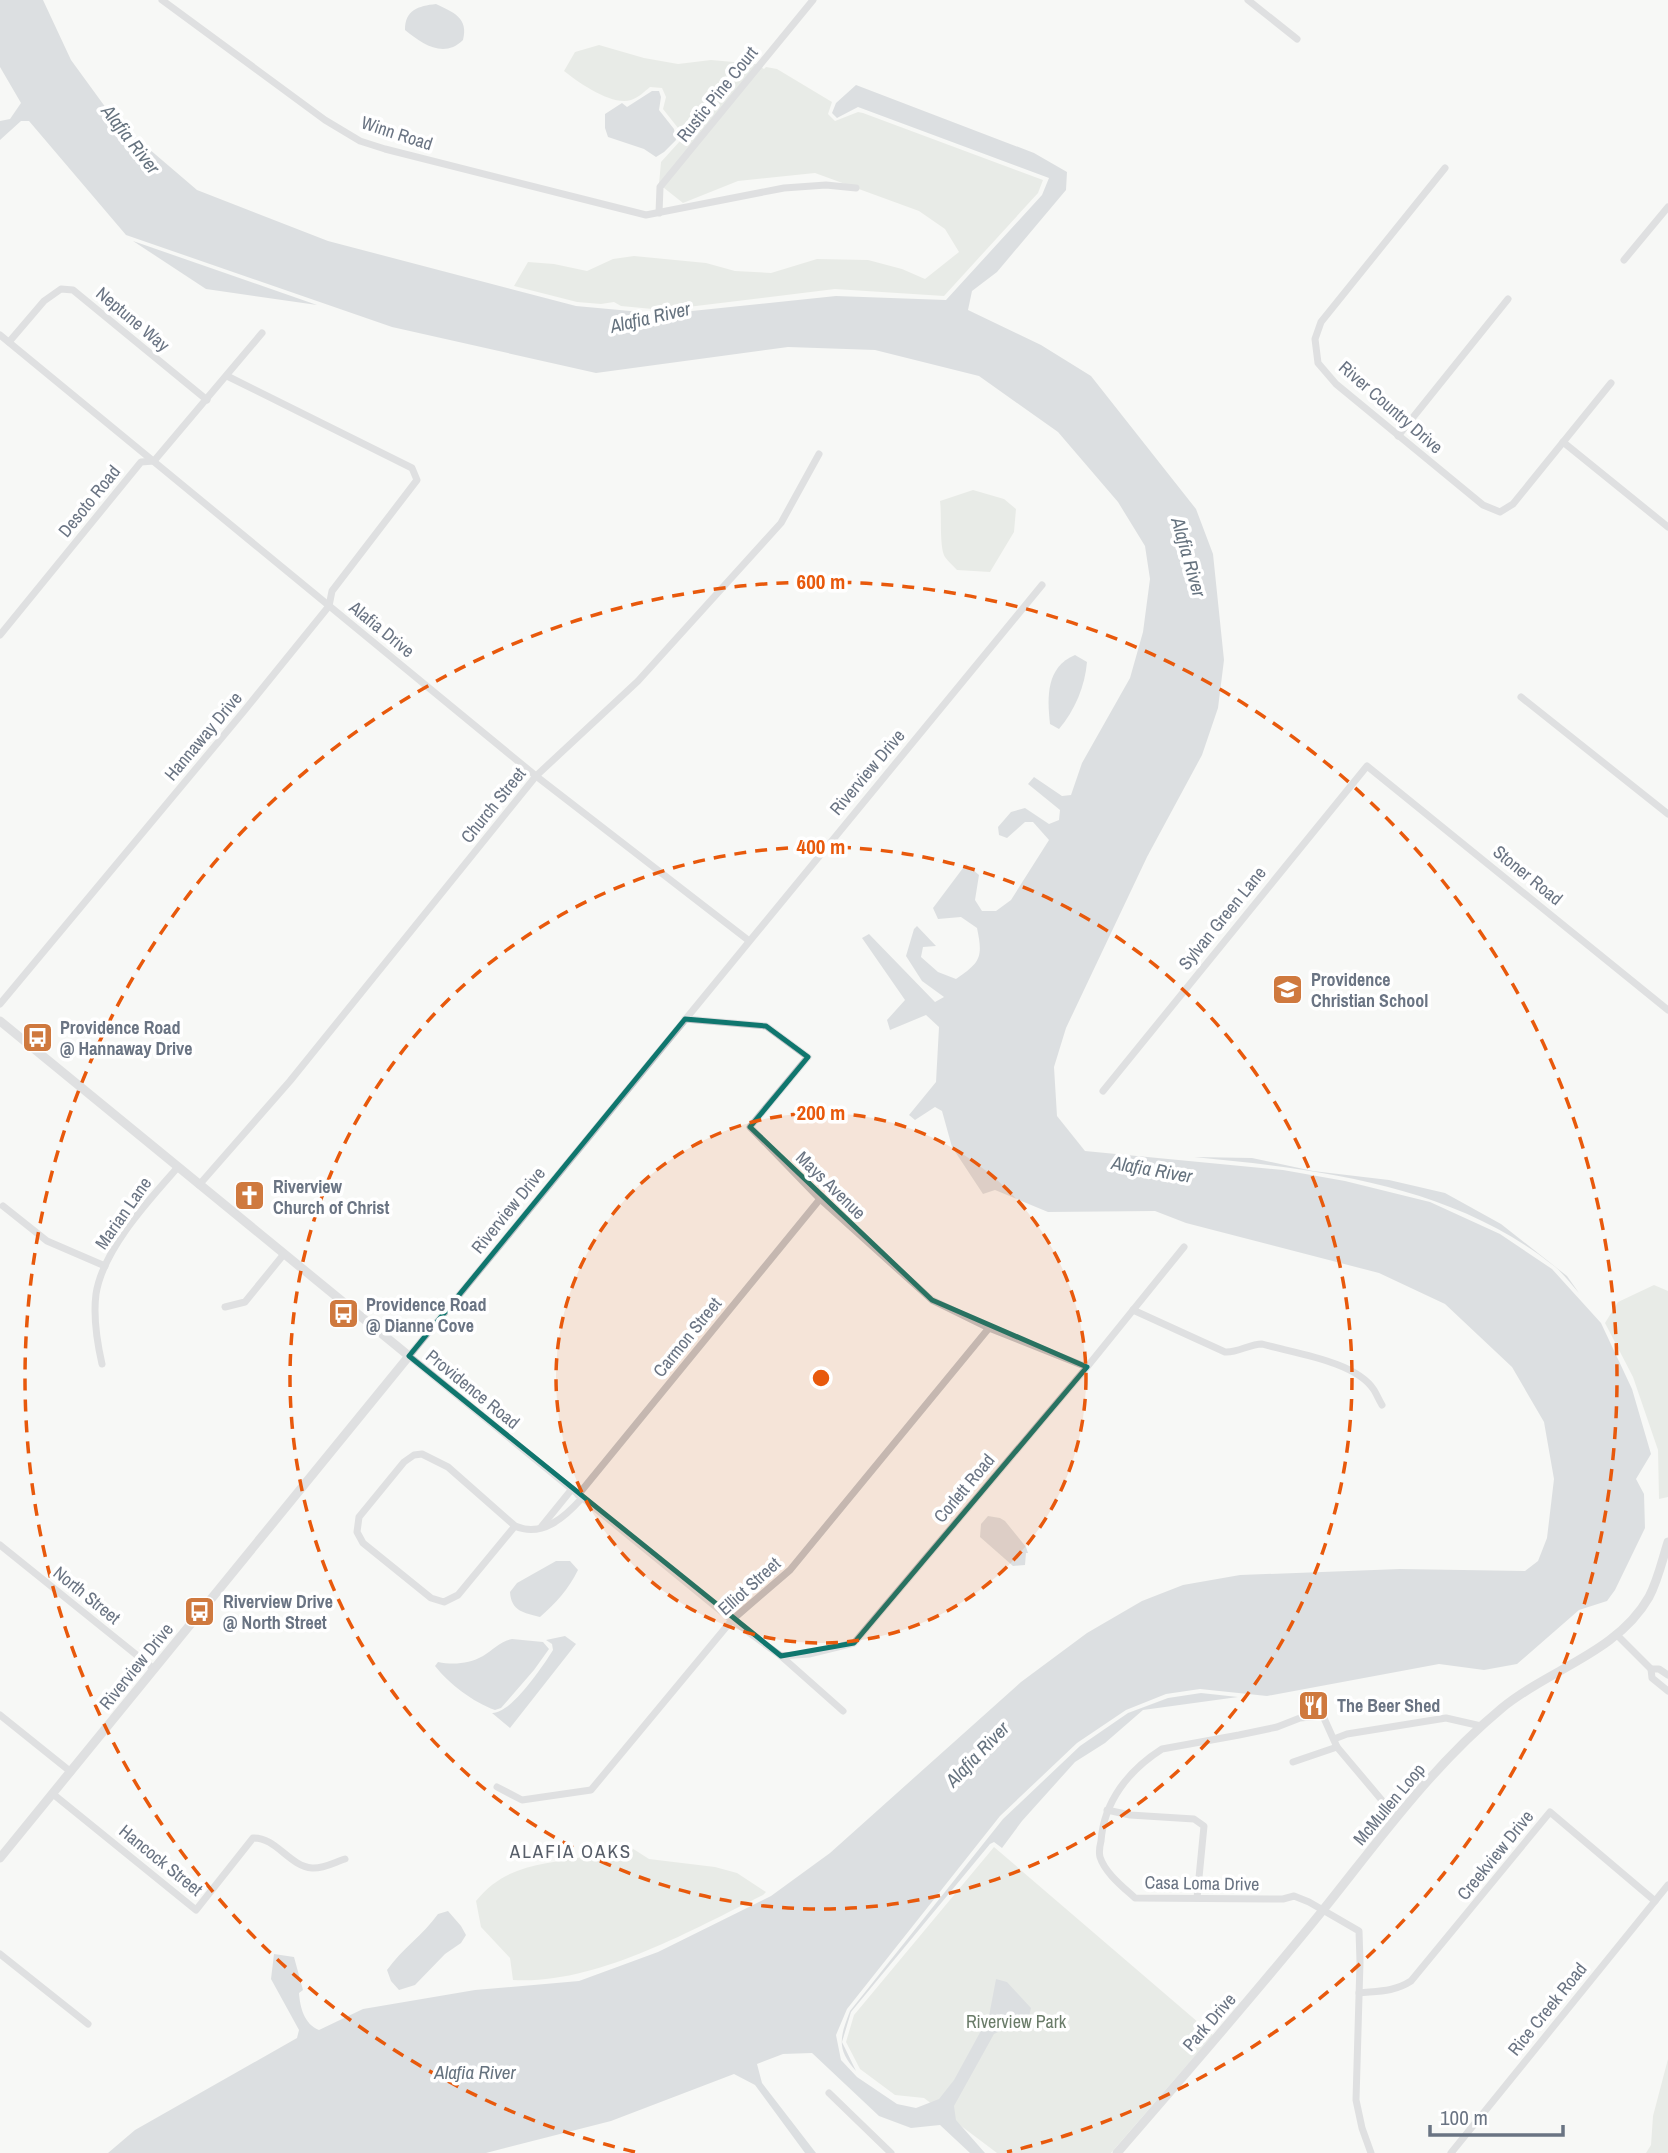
<svg xmlns="http://www.w3.org/2000/svg" width="1668" height="2153" font-family="'Archivo Narrow',sans-serif">
<style>
.green{fill:#d6dcd5}
.water{fill:#bbc2c8}
.lines{fill:none;stroke-linecap:round;stroke-linejoin:round}
.minor{stroke:#c1c4c8;stroke-width:7}
.tertiary{stroke:#c1c4c8;stroke-width:9}
.marked{fill:none;stroke:#0f766e;stroke-width:5;stroke-linejoin:round}
.ring{fill:none;stroke:#e8590c;stroke-width:3.5;stroke-dasharray:12 9}
.labels{text-anchor:middle;dominant-baseline:central;stroke-width:7;stroke-linejoin:round;paint-order:stroke}
.street-label{font-size:18px;fill:#6a7483;stroke:#fff}
.poi-label{font-size:18px;font-weight:bold;fill:#6a7483;stroke:#fff;text-anchor:start}
.park-label{font-size:18px;fill:#697b68;stroke:#fff}
.water-label{font-size:19px;font-style:italic;fill:#66737f;stroke:#fff}
.neighbourhood-label{font-size:19px;letter-spacing:2px;fill:#575e69;stroke:#fff}
.centre{fill:#e8590c;stroke:#fff;stroke-width:3.5}
.ring-label{font-size:21px;text-anchor:middle;font-weight:bold;fill:#e8590c;stroke:#fff;stroke-width:7;stroke-linejoin:round;paint-order:stroke}
</style>
<rect width="100%" height="100%" fill="#f7f8f5"/>
<!-- green -->
<g class="green">
<path d="M599 45 644 58 678 64 711 60 756 64 764 69 766 67 777 69 832 102 828 114 835 121 858 112 863 113 1043 180 1038 193 944 296 835 289 663 310 621 306 614 302 601 304 577 302 514 286 528 262 554 264 587 271 613 259 634 256 706 263 735 271 771 273 817 259 868 260 902 269 925 279 959 252 945 229 919 211 815 173 738 181 683 203 659 184 661 162 680 141 678 128 663 109 666 97 662 88 650 87C644 92 638 98 631 100 612 106 579 83 564 71L575 52Z"/>
<path d="M973 490 1004 499 1016 509 1014 532 990 572 957 570C953 566 948 561 945 557 939 547 942 515 940 501Z"/>
<path d="M1654 1285 1668 1291V1497L1659 1499 1658 1450 1633 1377 1605 1323 1618 1302Z"/>
<path d="M624 1843 649 1859 715 1867 737 1873 766 1892 763 1895C690 1931 595 1985 513 1980L510 1958 481 1927 476 1901C506 1863 545 1865 588 1856 600 1854 613 1847 624 1843Z"/>
<path d="M994 1847 1213 2035 1111 2153H997L924 2098 895 2095 860 2069 846 2042 854 2015Z"/>
<path d="M1668 2059V2153H1646L1651 2145 1653 2116Z"/>
</g>
<!-- water -->
<g class="water">
<path d="M0 0H43L71 60 114 119 197 190 328 241 576 306 663 314 836 296 946 300 1042 195 1049 178 858 107 837 118 832 113 836 103 856 85 1034 153 1067 172 1066 190 997 272 972 291 968 310 1041 345 1091 376 1196 509 1213 554 1224 660 1218 708 1202 755 1147 857 1066 1028 1054 1067 1057 1116 1085 1151 1283 1170 1345 1181 1430 1202 1500 1234 1552 1269 1601 1323 1632 1389 1651 1454 1636 1479 1644 1494 1645 1528 1615 1590 1607 1601 1579 1610 1517 1664 1484 1670 1439 1664 1267 1696 1200 1689 1166 1694 1126 1710 1077 1743 1000 1816 847 2009 836 2035 841 2060 857 2077 897 2104 916 2108 939 2099 954 2080 989 2016 996 1979 1007 1982 1031 2008 1029 2017 994 2034 954 2106 956 2120 985 2153H970L940 2125 911 2128 879 2116 812 2053 783 2054 757 2064 762 2083 816 2153H805L755 2085 734 2074 611 2121 486 2153H108L135 2130 297 2038 299 2030 271 1979 274 1954 294 1957 303 1990 299 1993C300 2007 304 2024 319 2030L363 2009 475 1990 579 1981 658 1952 771 1896 830 1853 1021 1682 1087 1633 1142 1601 1183 1585 1240 1575 1400 1569 1525 1571 1538 1561 1547 1538 1554 1479 1544 1422 1512 1367 1445 1304 1379 1273 1186 1223 1155 1211 1048 1212 995 1190 983 1194 952 1147 942 1111 935 1107 915 1120 909 1115 936 1082 939 1027 926 1015 890 1030 887 1020 905 1000 862 938 869 934 935 1002 944 997 922 981 906 956 914 929 917 926 936 946 923 947 921 957 938 972 956 979C981 962 983 957 977 928L961 917 938 919 933 908 966 864 979 875 975 900 982 911H996L1011 900 1049 840 1033 822H1025L1007 838 999 835 998 827 1011 812 1025 808 1049 824 1059 820 1060 810 1028 784 1034 777 1062 796 1071 795 1082 763 1130 678 1143 632 1150 579 1145 546 1118 502 1058 432 979 376 875 350 788 347 596 373 392 327 126 235 29 121H21L0 140V121L10 119 21 103 0 67Z"/>
<path d="M436 4C453 12 469 18 463 40 444 59 422 44 405 30 405 10 418 6 436 4Z"/>
<path d="M652 91H659L661 97 659 110 674 129 676 140 664 152 656 157 644 149 608 137 605 128V114L622 103 627 107Z"/>
<path d="M133 241 317 305 206 289Z"/>
<path d="M1075 655 1087 662C1085 686 1075 710 1059 729L1050 724C1047 697 1046 667 1075 655Z"/>
<path d="M1194 1157 1252 1158 1313 1171 1389 1180 1445 1193 1501 1224 1567 1276 1579 1293C1571 1284 1563 1273 1554 1266 1453 1185 1319 1169 1194 1157Z"/>
<path d="M988 1516 1000 1518 1005 1521 1026 1547 1028 1553H1026L1025 1565 1013 1566 980 1537 981 1524Z"/>
<path d="M556 1561H570L578 1570C568 1590 556 1603 540 1617 524 1613 511 1611 510 1592L517 1583Z"/>
<path d="M565 1636 576 1644 510 1728 492 1713C511 1714 543 1666 553 1650L552 1644 546 1640Z"/>
<path d="M512 1639 543 1642 549 1649 534 1670 501 1708 495 1710C473 1702 449 1684 435 1666L438 1662C453 1665 469 1664 483 1656 493 1650 500 1641 512 1639Z"/>
<path d="M1201 1693 1238 1697 1143 1710 1105 1743 1075 1762 1022 1821 1002 1848 994 1842 990 1844 851 2012 842 2042 856 2071C836 2049 840 2037 850 2011L1003 1819 1080 1746 1128 1713 1168 1698Z"/>
<path d="M448 1911 461 1926 466 1935 461 1943 445 1954 415 1985 399 1990 391 1981 387 1970C402 1949 423 1935 438 1914Z"/>
</g>
<g class="lines">
<!-- minor -->
<g class="minor">
<path d="M162 0 325 120 360 141 385 149 646 215 784 188 826 185 856 188"/>
<path d="M1248 0 1297 39"/>
<path d="M1445 168 1321 322 1315 339 1318 363 1336 384 1483 505 1500 512 1513 504 1611 383"/>
<path d="M659 213 660 187 813 0"/>
<path d="M1624 260 1668 207"/>
<path d="M0 335 536 776 748 940"/>
<path d="M9 342 44 301 61 289 73 290 207 400"/>
<path d="M1398 436 1508 299"/>
<path d="M1563 442 1668 527"/>
<path d="M1042 585 409 1356 732 1620 781 1656 809 1654 854 1643 1087 1367 1184 1247"/>
<path d="M0 635 141 462 154 461 262 333"/>
<path d="M1521 697 1668 814"/>
<path d="M0 1004 244 711 329 606 332 591 417 480 412 468 227 376"/>
<path d="M685 1019 766 1026 808 1057 750 1127 820 1199 932 1300 989 1328 1087 1367"/>
<path d="M1103 1091 1367 766 1668 1010"/>
<path d="M199 1185 290 1081 536 776 638 681 781 523 819 454"/>
<path d="M3 1206 47 1241 105 1266"/>
<path d="M225 1307 245 1302 284 1254"/>
<path d="M1133 1310 1225 1352C1238 1353 1249 1344 1262 1344 1293 1353 1356 1361 1374 1390 1377 1395 1379 1400 1382 1405"/>
<path d="M102 1364C97 1342 93 1317 96 1294 103 1249 149 1200 178 1167"/>
<path d="M578 1495 820 1199"/>
<path d="M515 1526 458 1595 444 1602 431 1598 363 1543 357 1532 359 1517 404 1462 414 1455 422 1454 448 1467 515 1526C542 1538 565 1517 582 1498"/>
<path d="M542 1526 572 1489"/>
<path d="M0 1545 154 1669"/>
<path d="M1617 1635 1651 1669 1652 1678 1668 1691"/>
<path d="M781 1656 843 1711"/>
<path d="M1651 1669H1659L1668 1675"/>
<path d="M0 1715 71 1772"/>
<path d="M1334 1739 1347 1734 1446 1718 1481 1726"/>
<path d="M1293 1762 1337 1747"/>
<path d="M497 1787 522 1800 591 1790 732 1620 790 1570 989 1328"/>
<path d="M53 1794 196 1910 253 1838C276 1837 289 1866 312 1868 323 1869 335 1862 345 1859"/>
<path d="M1107 1810 1130 1815 1194 1819 1204 1826 1197 1898"/>
<path d="M0 1954 88 2024"/>
<path d="M1359 1993C1378 1991 1394 1992 1411 1981L1550 1812 1655 1901"/>
<path d="M829 2093 891 2153"/>
<path d="M1371 2153 1362 2128 1356 2100 1360 1962 1359 1931 1309 1902 1294 1896 1283 1899 1135 1898C1123 1887 1105 1873 1100 1857 1099 1853 1100 1845 1101 1841 1104 1801 1129 1770 1162 1749L1239 1735 1277 1727 1300 1718 1323 1716 1337 1747 1396 1817"/>
<path d="M1451 2153 1668 1885"/>
</g>
<!-- tertiary -->
<g class="tertiary">
<path d="M0 1021 409 1356 0 1858"/>
<path d="M1117 2153C1186 2073 1256 1993 1323 1910 1379 1840 1432 1766 1502 1708 1549 1669 1617 1653 1649 1597 1658 1580 1662 1561 1668 1542"/>
</g>
</g>
<!-- marked area -->
<path d="M0 0H1668V2153H0ZM685 1019 766 1026 808 1057 750 1127 932 1300 1087 1367 854 1643 781 1656 409 1356Z" fill="#f7f8f5" fill-opacity=".55" fill-rule="evenodd"/>
<path class="marked" d="M685 1019 766 1026 808 1057 750 1127 932 1300 1087 1367 854 1643 781 1656 409 1356Z"/>
<!-- distance rings -->
<circle cx="821" cy="1378" r="265" fill="#e8590c" fill-opacity=".12"/>
<g class="ring">
<circle cx="821" cy="1378" r="265"/>
<circle cx="821" cy="1378" r="531"/>
<path d="M635 2152A796 796 0 1 1 1007 2152"/>
</g>
<!-- icons -->
<defs>
<symbol id="school-square" viewBox="-11 -11 22 22"><rect x="-9" y="-9" width="18" height="18" rx="4" fill="#cf793e" stroke="#fff"/><path d="M0-5L7-2L0 1L-7-2ZM-4 1L0 2.5L4 1V4Q0 6-4 4Z" fill="#fff"/></symbol>
<symbol id="bus-square" viewBox="-11 -11 22 22"><rect x="-9" y="-9" width="18" height="18" rx="4" fill="#cf793e" stroke="#fff"/><path d="M-5-6H5V4H4V6H2V4H-2V6H-4V4H-5ZM-3.5-4V0h7V-4ZM-3.5 1.2v1.5H-2V1.2ZM2 1.2v1.5H3.5V1.2Z" fill="#fff"/></symbol>
<symbol id="church-square" viewBox="-11 -11 22 22"><rect x="-9" y="-9" width="18" height="18" rx="4" fill="#cf793e" stroke="#fff"/><path d="M-1.2-6h2.4v3.5h3.3v2.4h-3.3V6h-2.4V-.1h-3.3v-2.4h3.3Z" fill="#fff"/></symbol>
<symbol id="restaurant-square" viewBox="-11 -11 22 22"><rect x="-9" y="-9" width="18" height="18" rx="4" fill="#cf793e" stroke="#fff"/><path d="M-5-6h1v4h1v-4h1v4h1v-4h1v5L-1.5 .5V6h-2V.5L-5-1ZM5-6V6H3V1.5H1.5Q1.5-4 5-6Z" fill="#fff"/></symbol>
</defs>
<g fill-rule="evenodd">
<use href="#school-square" x="1270" y="972" width="35" height="35"/>
<use href="#bus-square" x="20" y="1020" width="35" height="35"/>
<use href="#church-square" x="232" y="1178" width="35" height="35"/>
<use href="#bus-square" x="326" y="1296" width="35" height="35"/>
<use href="#bus-square" x="182" y="1594" width="35" height="35"/>
<use href="#restaurant-square" x="1296" y="1688" width="35" height="35"/>
</g>
<g class="labels">
<!-- street labels -->
<g class="street-label">
<text transform="translate(717 94) rotate(-51)">Rustic Pine Court</text>
<text transform="translate(397 133) rotate(18)">Winn Road</text>
<text transform="translate(133 319) rotate(40)">Neptune Way</text>
<text transform="translate(1391 407) rotate(41)">River Country Drive</text>
<text transform="translate(89 501) rotate(-51)">Desoto Road</text>
<text transform="translate(382 629) rotate(39)">Alafia Drive</text>
<text transform="translate(203 736) rotate(-50)">Hannaway Drive</text>
<text transform="translate(867 772) rotate(-50)">Riverview Drive</text>
<text transform="translate(493 805) rotate(-51)">Church Street</text>
<text transform="translate(1528 875) rotate(39)">Stoner Road</text>
<text transform="translate(1222 918) rotate(-51)">Sylvan Green Lane</text>
<text transform="translate(831 1185) rotate(44)">Mays Avenue</text>
<text transform="translate(508 1210) rotate(-51)">Riverview Drive</text>
<text transform="translate(123 1213) rotate(-55)">Marian Lane</text>
<text transform="translate(687 1337) rotate(-51)">Carmon Street</text>
<text transform="translate(473 1389) rotate(39)">Providence Road</text>
<text transform="translate(964 1488) rotate(-50)">Corlett Road</text>
<text transform="translate(749 1586) rotate(-42)">Elliot Street</text>
<text transform="translate(87 1595) rotate(39)">North Street</text>
<text transform="translate(136 1666) rotate(-51)">Riverview Drive</text>
<text transform="translate(1389 1804) rotate(-50)">McMullen Loop</text>
<text transform="translate(1495 1855) rotate(-51)">Creekview Drive</text>
<text transform="translate(161 1860) rotate(39)">Hancock Street</text>
<text transform="translate(1202 1883) rotate(1)">Casa Loma Drive</text>
<text transform="translate(1547 2009) rotate(-51)">Rice Creek Road</text>
<text transform="translate(1209 2022) rotate(-49)">Park Drive</text>
</g>
<!-- poi labels -->
<g class="poi-label">
<text x="1311" y="979">Providence<tspan x="1311" dy="21">Christian School</tspan></text>
<text x="60" y="1027">Providence Road<tspan x="60" dy="21">@ Hannaway Drive</tspan></text>
<text x="273" y="1186">Riverview<tspan x="273" dy="21">Church of Christ</tspan></text>
<text x="366" y="1304">Providence Road<tspan x="366" dy="21">@ Dianne Cove</tspan></text>
<text x="223" y="1601">Riverview Drive<tspan x="223" dy="21">@ North Street</tspan></text>
<text x="1337" y="1705">The Beer Shed</text>
</g>
<!-- park labels -->
<g class="park-label">
<text x="1016" y="2021">Riverview Park</text>
</g>
<!-- water labels -->
<g class="water-label">
<text transform="translate(131 139) rotate(52)">Alafia River</text>
<text transform="translate(650 317) rotate(-13)">Alafia River</text>
<text transform="translate(1189 557) rotate(74)">Alafia River</text>
<text transform="translate(1152 1169) rotate(10)">Alafia River</text>
<text transform="translate(977 1754) rotate(-46)">Alafia River</text>
<text x="475" y="2072">Alafia River</text>
</g>
<!-- neighbourhood labels -->
<g class="neighbourhood-label">
<text x="571" y="1851">ALAFIA OAKS</text>
</g>
</g>
<circle cx="821" cy="1378" r="10" class="centre"/>
<g class="ring-label">
<text x="821" y="589">600 m</text>
<text x="821" y="854">400 m</text>
<text x="821" y="1120">200 m</text>
</g>
<!-- scale -->
<path d="M1430 2125v10h133v-10" fill="none" stroke="#6a7483" stroke-width="3.5"/>
<text x="1440" y="2125" font-size="21" fill="#6a7483" stroke="#ffffff" stroke-width="5" paint-order="stroke">100 m</text>
</svg>
